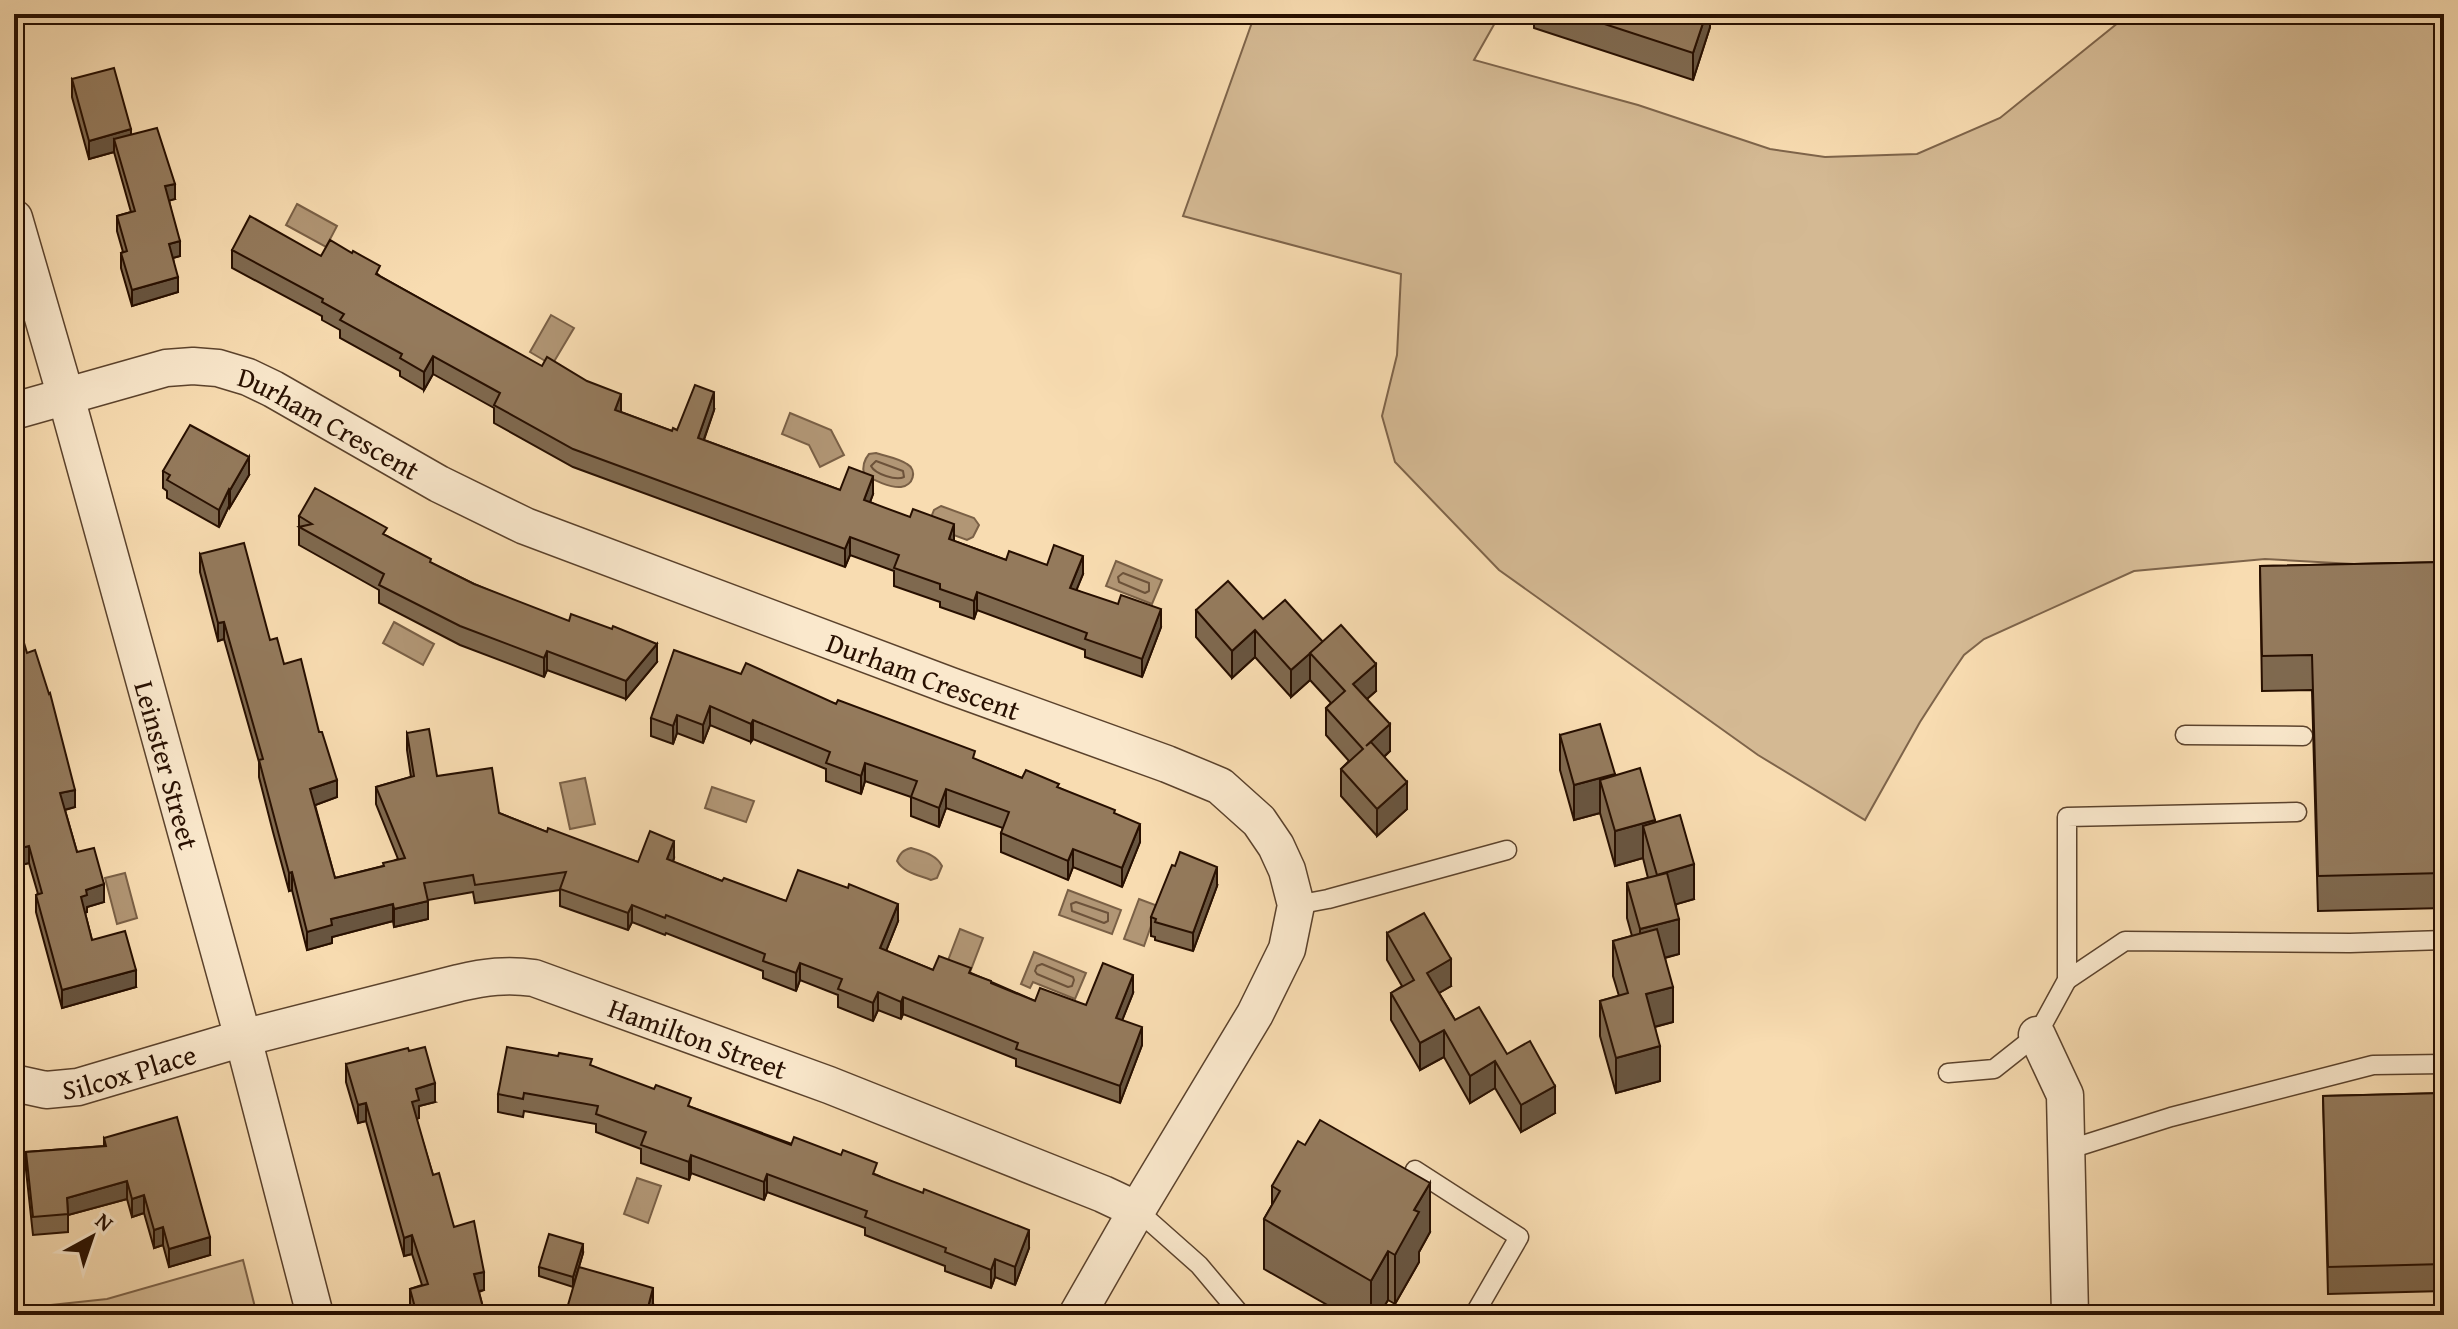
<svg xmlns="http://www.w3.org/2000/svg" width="2458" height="1329" font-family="'Gentium Book Plus',serif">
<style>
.green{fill:#d4b993;stroke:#7e644a;stroke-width:2}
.water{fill:#b19675;stroke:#7a6046;stroke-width:2}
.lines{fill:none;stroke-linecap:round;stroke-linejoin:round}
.shore{stroke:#6c523a;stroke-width:2}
.service-casing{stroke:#5b422c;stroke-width:21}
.minor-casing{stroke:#5b422c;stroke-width:39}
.service{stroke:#fae8cc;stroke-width:18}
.minor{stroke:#fae8cc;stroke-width:36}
.wall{fill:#7f694f;stroke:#270f00;stroke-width:2}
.shaded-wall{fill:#685540;stroke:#270f00;stroke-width:2}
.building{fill:#947a5c;stroke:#270f00;stroke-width:2}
.labels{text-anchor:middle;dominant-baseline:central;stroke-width:6;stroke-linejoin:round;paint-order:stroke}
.street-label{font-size:28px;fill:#270f00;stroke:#fae8cc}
</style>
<rect width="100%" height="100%" fill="#f8dcb1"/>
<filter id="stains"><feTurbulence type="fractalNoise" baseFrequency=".0025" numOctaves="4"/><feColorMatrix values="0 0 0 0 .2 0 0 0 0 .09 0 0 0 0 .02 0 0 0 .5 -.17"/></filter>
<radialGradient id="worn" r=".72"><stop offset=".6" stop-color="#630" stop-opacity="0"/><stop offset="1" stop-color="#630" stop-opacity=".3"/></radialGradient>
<!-- green -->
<g class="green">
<path d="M1255 14H1500L1474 60 1638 105 1770 149 1825 157 1917 154 2000 118 2129 14H2444V569L2265 559 2134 571 1984 639 1964 655 1949 677 1920 722 1865 820 1758 755 1499 570 1395 462 1382 416 1397 355 1401 274 1183 216Z"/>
<path d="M243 1260 257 1315H14V1309L107 1299Z"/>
</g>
<!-- water -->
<g class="water">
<path d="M297 204 337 226 326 247 286 225Z"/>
<path d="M551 315 574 328 552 365 530 352Z"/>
<path d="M790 413 831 430 844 455 820 467 809 445 782 434Z"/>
<path d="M876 453C885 456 898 458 907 464 918 470 913 486 901 487 890 488 873 480 864 474 862 466 864 460 869 454Z"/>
<path d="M941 506 974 518 979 525 973 537 967 540 932 527 930 520 934 510Z"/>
<path d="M1116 561 1162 580 1152 604 1106 586Z"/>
<path d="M394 622 434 644 423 665 383 643Z"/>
<path d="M585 778 595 824 570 829 560 783Z"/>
<path d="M712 787 754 801 746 822 705 808Z"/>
<path d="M911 848C923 852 936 854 942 866L937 878 931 880C919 875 904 873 897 861 900 853 903 850 911 848Z"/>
<path d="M125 873 137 918 117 924 105 878Z"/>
<path d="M1068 890 1121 910 1112 934 1059 915Z"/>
<path d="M1139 899 1158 906 1144 946 1124 939Z"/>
<path d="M960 929 983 938 967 980 944 971Z"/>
<path d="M1034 952 1086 973 1075 999 1033 982 1030 988 1021 984Z"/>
<path d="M637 1178 661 1186 648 1223 624 1214Z"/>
</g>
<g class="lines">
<!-- shore -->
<g class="shore">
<path d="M876 461 903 471 904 477C896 481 875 474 871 466Z"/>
<path d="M1123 573 1149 583V591L1145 593 1119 582 1118 577Z"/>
<path d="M1076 902 1108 913V921L1104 923 1072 911 1071 904Z"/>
<path d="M1042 964 1073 977 1074 980 1072 986 1068 987 1037 974 1035 971 1037 966Z"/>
</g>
<defs>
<g id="service">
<path d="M2185 735 2303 736"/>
<path d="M1296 905 1328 899 1507 850"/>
<path d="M2067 980 2125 941 2350 943 2444 940"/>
<path d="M1948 1073 1994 1069 2037 1035 2067 980V817L2297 812"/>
<path d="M2067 1150 2171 1117 2373 1065 2444 1064"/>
<path d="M1415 1170 1519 1237 1474 1315"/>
<path d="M1137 1210 1199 1265 1241 1315"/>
</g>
<g id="minor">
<path id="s1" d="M14 218 66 397 243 1038 315 1315"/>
<path id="s2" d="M14 411 166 368 193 366 218 368 248 377 273 389 439 484 525 526 951 686 1167 764 1220 786 1259 821 1276 846 1287 870 1296 905 1287 949 1255 1014 1137 1210 1077 1315"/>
<path d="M2037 1035 2065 1095 2070 1315"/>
<path id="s3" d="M14 1083 46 1090 78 1087 243 1038 459 983C485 977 507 974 534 978L829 1085 1103 1194 1137 1210"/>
</g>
</defs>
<!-- service casing -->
<use href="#service" class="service-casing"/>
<!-- minor casing -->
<use href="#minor" class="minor-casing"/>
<!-- service -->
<use href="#service" class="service"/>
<!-- minor -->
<use href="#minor" class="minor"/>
</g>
<!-- wall -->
<g class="wall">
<path d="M1534 14H1710V27L1693 80 1534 28Z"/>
<path d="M72 79 131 135 175 199 169 200 180 256 173 258 178 292 132 306 121 268V253L123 252 117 231V216L131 212 114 152 89 159 72 97Z"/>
<path d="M232 250 321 256 352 253 380 276 621 412 672 431 677 430 714 410 704 440 840 490 873 494 870 502 954 541 1006 560 1047 565 1083 574 1076 590 1161 627 1142 677 1085 657V650L977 610 974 619 940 607V602L894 586V571L850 555 845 567 573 467 494 423V408L433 374 424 390 400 376V371L340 338V330L322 320V316L232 268Z"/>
<path d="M163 471 249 475 230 507 229 506 219 527 167 498V491L163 488Z"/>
<path d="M299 516 387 536 431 563 474 584 657 662 626 699 547 670 544 677 460 645 379 603V590L299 545Z"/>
<path d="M200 554 270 640 284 664 319 732 337 797 315 805 335 878 383 866 398 859 376 804V787L411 777 407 750V733L437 776 499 813 547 832 638 862 674 858 673 862 722 881 786 901 898 921 886 951 933 970 971 973 1035 1001 1086 1005 1133 993 1122 1020 1142 1045 1120 1103 1016 1066V1059L903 1014 901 1019 878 1010 873 1021 838 1007V995L800 980 796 991 763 978V971L666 933 665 935 632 922 628 930 560 906V890L475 903 473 892 428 900V919L394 927 393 921 332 937V943L307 950 292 890 289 891 273 832 259 777V762L224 639 218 641 200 572Z"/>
<path d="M2444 562V908L2318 911 2312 690 2262 691 2260 566Z"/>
<path d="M1196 610 1263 619 1323 642 1376 691 1367 699 1390 751 1384 757 1407 809 1377 836 1341 796V769L1349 761 1326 735V708L1331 703 1310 680 1291 697 1255 657 1232 678 1196 637Z"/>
<path d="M14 628 75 807 65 810 77 852 104 902 87 907V912L85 913 92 940 136 987 62 1008 36 912V895L38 894 29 863 14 867V761L16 760 14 755Z"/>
<path d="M741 674 836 704 1022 778 1059 788 1115 814 1140 842 1122 887 1073 867 1068 880 1001 852V833L1003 828 946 808 939 827 911 816V797L865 781 861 794 826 781V769L753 739 751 742 710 725 703 743 677 733 673 744 651 736V718Z"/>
<path d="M1560 735 1615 776 1655 823 1694 899 1676 904 1679 954 1665 958 1673 1022 1655 1027 1660 1081 1616 1093 1600 1036V1001L1619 996 1613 976V941L1632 936 1627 918V883L1648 878 1643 858 1615 866 1600 813 1574 820 1560 770Z"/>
<path d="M1217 886 1193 951 1155 940V937L1151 936V917Z"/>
<path d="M1387 933 1451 986 1439 993 1455 1020 1507 1054 1555 1113 1521 1132 1495 1088 1470 1103 1444 1057 1420 1070 1391 1020V993L1402 986 1387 960Z"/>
<path d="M558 1056 592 1066 691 1107 877 1175 1029 1248 1015 1285 995 1277 991 1288 945 1271V1266L865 1235V1228L767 1192 764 1200 691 1173 689 1180 641 1163V1149L596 1132V1124L524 1111 523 1117 498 1112V1094Z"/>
<path d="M346 1064 435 1102 419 1106V1118L416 1119 433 1175 454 1227 484 1290 479 1292 485 1315H412L410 1307V1289L422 1285 412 1254 404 1256 366 1121 358 1123 346 1082Z"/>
<path d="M2444 1093V1291L2328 1294 2323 1096Z"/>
<path d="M104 1138 210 1255 169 1267 163 1245 154 1248 144 1213 132 1217 127 1199 68 1215V1232L33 1235 26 1170V1152L104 1146Z"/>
<path d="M1272 1186 1430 1232 1419 1252V1262L1395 1304 1388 1300 1379 1315H1345L1264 1269V1219L1272 1205Z"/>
<path d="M583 1253 573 1287 539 1276V1267Z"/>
<path d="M653 1304 650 1315H568V1305Z"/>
</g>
<!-- shaded-wall -->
<g class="shaded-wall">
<path d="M1706 14H1710V27L1693 80V53Z"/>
<path d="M131 129V147L114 139V152L89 159V141Z"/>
<path d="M175 184V199L165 202V186Z"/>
<path d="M180 241V256L169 259V244Z"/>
<path d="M178 277V292L132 306V290Z"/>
<path d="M433 356V374L424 390V372Z"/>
<path d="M714 392V410L698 456V438Z"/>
<path d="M621 394V412L615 428V410Z"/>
<path d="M249 457V475L230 507V490Z"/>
<path d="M873 476V494L864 518V500Z"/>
<path d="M229 489V506L219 527V510Z"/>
<path d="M954 524V542L949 539Z"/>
<path d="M850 537V555L845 567V549Z"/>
<path d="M20 548V567L16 568V584L14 585V550Z"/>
<path d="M1083 556V574L1070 606V588Z"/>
<path d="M977 592V610L974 619V601Z"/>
<path d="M1161 609V627L1142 677V659Z"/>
<path d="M224 622V639L218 641V623Z"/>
<path d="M1255 630V657L1232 678V651Z"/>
<path d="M657 644V662L626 699V681Z"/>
<path d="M547 651V670L544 677V658Z"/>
<path d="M1310 653V680L1291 697V670Z"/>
<path d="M1376 664V691L1353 711V684Z"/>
<path d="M710 706V725L703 743V725Z"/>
<path d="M677 715V733L673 744V726Z"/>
<path d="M753 720V739L751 742V724Z"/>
<path d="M1390 724V751L1366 773V746Z"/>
<path d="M865 763V781L861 794V776Z"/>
<path d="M1615 774V809L1600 780V813L1574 820V785Z"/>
<path d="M337 780V797L310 807V789Z"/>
<path d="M1407 782V809L1377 836V809Z"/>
<path d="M946 789V808L939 827V808Z"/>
<path d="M75 790V807L60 811V793Z"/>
<path d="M1655 820V855L1643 826V858L1615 866V831Z"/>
<path d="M1140 824V842L1122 887V868Z"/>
<path d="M674 841V858L667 877V859Z"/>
<path d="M29 846V863L14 867V850Z"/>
<path d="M1073 849V867L1068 880V861Z"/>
<path d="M1694 864V899L1657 910V875Z"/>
<path d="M1217 867V886L1193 951V933Z"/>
<path d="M292 872V890L289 891V873Z"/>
<path d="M104 884V902L87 907V912L81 914V897L86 890Z"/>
<path d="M428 901V919L394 927V909Z"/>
<path d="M393 904V921L332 937V943L307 950V932L331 919Z"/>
<path d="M898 904V921L880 966V948Z"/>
<path d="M632 905V922L628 930V913Z"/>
<path d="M1679 919V954L1640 964V929Z"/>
<path d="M1451 959V986L1427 1000V973Z"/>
<path d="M800 963V980L796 991V973Z"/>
<path d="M136 970V987L62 1008V990Z"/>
<path d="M1133 975V993L1116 1036V1018Z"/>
<path d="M1673 987V1022L1646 1029V994Z"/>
<path d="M878 992V1010L873 1021V1003Z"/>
<path d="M903 997V1014L901 1019V1002Z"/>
<path d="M1142 1027V1045L1120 1103V1086Z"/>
<path d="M1444 1030V1057L1420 1070V1043Z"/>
<path d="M1660 1046V1081L1616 1093V1058Z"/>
<path d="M1495 1061V1088L1470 1103V1076Z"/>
<path d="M435 1083V1102L419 1106V1118L412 1120V1102L416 1089Z"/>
<path d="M1555 1086V1113L1521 1132V1105Z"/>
<path d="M366 1103V1121L358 1123V1105Z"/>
<path d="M691 1155V1173L689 1180V1162Z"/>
<path d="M767 1174V1192L764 1200V1182Z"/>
<path d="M127 1181V1199L68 1215 67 1198Z"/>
<path d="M1430 1183V1232L1419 1252V1262L1395 1304V1255L1414 1210Z"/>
<path d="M144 1195V1213L132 1217V1199Z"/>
<path d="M163 1227V1245L154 1248V1230Z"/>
<path d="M1029 1230V1248L1015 1285V1267Z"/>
<path d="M412 1235V1254L404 1256V1238Z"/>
<path d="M210 1237V1255L169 1267V1249Z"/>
<path d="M583 1244V1253L573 1287V1277Z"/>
<path d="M1388 1251V1300L1379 1315H1371V1281Z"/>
<path d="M995 1259V1277L991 1288V1270Z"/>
<path d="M484 1272V1290L474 1292V1274Z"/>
<path d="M653 1288V1304L650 1315H646Z"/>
</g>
<!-- building -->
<g class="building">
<path d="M1574 14H1706L1693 53Z"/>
<path d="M114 68 131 129 89 141 72 79Z"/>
<path d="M157 128 175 184 165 186 180 241 169 244 178 277 132 290 121 253 127 251 117 216 135 211 114 139Z"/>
<path d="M250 216 321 256 330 240 352 253 353 251 380 266 376 274 542 366 547 357 587 381 621 394 615 410 672 431 673 428 677 430 695 385 714 392 698 438 840 490 849 467 873 476 864 500 910 517 913 509 954 524 949 539 1006 560 1009 551 1047 565 1054 545 1083 556 1070 588 1118 604 1121 595 1161 609 1142 659 1085 639 1087 633 977 592 974 601 940 589V584L894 568 899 555 850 537 845 549 573 449 494 405 500 393 433 356 424 372 400 358 402 354 340 320 344 314 322 302 323 299 232 250Z"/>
<path d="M190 425 249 457 230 490 229 489 219 510 167 480 170 475 163 471Z"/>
<path d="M315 488 387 528 383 534 431 559 430 562 474 584 569 621 571 614 612 629 613 626 657 644 626 681 547 651 544 658 460 626 379 585 384 574 299 527 312 524 299 516Z"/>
<path d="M14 526 20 548 14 550Z"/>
<path d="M244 543 270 640 277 638 284 664 301 659 319 732H322L337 780 310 789 335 878 384 866 383 863 405 858 376 787 414 776 407 733 429 729 437 776 492 768 499 813 547 832 548 828 638 862 650 831 674 841 667 859 722 881 724 878 786 901 798 870 848 888 849 884 898 904 880 948 933 970 939 956 971 968 969 973 991 981V983L1035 1001 1040 988 1086 1005 1103 963 1133 975 1116 1018 1142 1027 1120 1086 1016 1049 1018 1043 903 997 901 1002 878 992 873 1003 838 989 842 979 800 963 796 973 763 961 765 954 666 915 665 918 632 905 628 913 560 889 566 872 475 885 473 875 424 883 428 901 394 909 393 904 331 919 332 925 307 932 292 872 289 873 259 760 263 759 224 622 218 623 200 554Z"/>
<path d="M2444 562V873L2318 876 2312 655 2262 656 2260 566Z"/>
<path d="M1228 581 1263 619 1285 600 1323 642 1291 670 1255 630 1232 651 1196 610Z"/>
<path d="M1341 625 1376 664 1353 684 1390 724 1366 746 1371 742 1407 782 1377 809 1341 769 1363 749 1326 708 1345 691 1310 653Z"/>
<path d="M19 626 27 653 35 650 49 694 50 693 75 790 60 793 77 852 94 848 104 884 86 890 87 895 81 897 92 940 125 931 136 970 62 990 36 895 42 893 29 846 14 850V761L20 759 14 737V628Z"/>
<path d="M674 650 741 674 746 663 836 704 838 700 975 751 973 758 1022 778 1026 770 1059 784 1057 787 1115 810 1114 813 1140 824 1122 868 1073 849 1068 861 1001 833 1009 812 946 789 939 808 911 797 917 781 865 763 861 776 826 763 830 752 753 720 751 724 710 706 703 725 677 715 673 726 651 718Z"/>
<path d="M1600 724 1615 774 1574 785 1560 735Z"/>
<path d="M1640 768 1655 820 1615 831 1600 780Z"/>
<path d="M1680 815 1694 864 1657 875 1643 826Z"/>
<path d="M1180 852 1217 867 1193 933 1155 922 1156 919 1151 917 1172 865 1175 866Z"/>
<path d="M1667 873 1679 919 1640 929 1627 883Z"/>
<path d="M1424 913 1451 959 1427 973 1455 1020 1479 1007 1507 1054 1530 1041 1555 1086 1521 1105 1495 1061 1470 1076 1444 1030 1420 1043 1391 993 1414 980 1387 933Z"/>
<path d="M1657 929 1673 987 1646 994 1660 1046 1616 1058 1600 1001 1628 993 1613 941Z"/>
<path d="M425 1047 435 1083 416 1089 419 1100 412 1102 433 1175 439 1173 454 1227 474 1221 484 1272 474 1274 485 1315H417L410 1289 428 1284 412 1235 404 1238 366 1103 358 1105 346 1064 408 1048 409 1051Z"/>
<path d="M507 1047 558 1056 559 1053 592 1059 590 1065 654 1089 656 1085 691 1098 688 1106 791 1145 794 1137 841 1155 843 1150 877 1163 873 1174 923 1193 924 1189 1029 1230 1015 1267 995 1259 991 1270 945 1252 946 1248 865 1217 867 1211 767 1174 764 1182 691 1155 689 1162 641 1145 646 1132 596 1114 598 1106 524 1093 523 1099 498 1094Z"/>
<path d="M2444 1093V1264L2328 1267 2323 1096Z"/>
<path d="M177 1117 210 1237 169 1249 163 1227 154 1230 144 1195 132 1199 127 1181 67 1198 68 1214 33 1217 26 1152 106 1146 104 1138Z"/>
<path d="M1320 1120 1430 1183 1414 1210 1419 1212 1395 1255 1388 1251 1371 1281 1264 1219 1280 1191 1272 1186 1298 1141 1305 1145Z"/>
<path d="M549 1234 583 1244 573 1277 539 1267Z"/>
<path d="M579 1267 653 1288 646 1315H603L568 1305Z"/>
<path d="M723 1307 739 1315H718Z"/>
<path d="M687 1310 695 1315H684Z"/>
</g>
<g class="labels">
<!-- street labels -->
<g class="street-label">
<text stroke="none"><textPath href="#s2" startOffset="334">Durham Crescent</textPath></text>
<text stroke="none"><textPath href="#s2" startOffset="982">Durham Crescent</textPath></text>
<text stroke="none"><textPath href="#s1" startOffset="568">Leinster Street</textPath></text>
<text stroke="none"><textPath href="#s3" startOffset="710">Hamilton Street</textPath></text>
<text stroke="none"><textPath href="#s3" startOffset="118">Silcox Place</textPath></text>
</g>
</g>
<!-- margin -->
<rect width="2458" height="1329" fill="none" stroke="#f8dcb1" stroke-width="48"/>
<rect x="16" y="16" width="2426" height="1297" fill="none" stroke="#270f00" stroke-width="4"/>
<rect x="24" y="24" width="2410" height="1281" fill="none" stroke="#270f00" stroke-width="2"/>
<!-- north arrow -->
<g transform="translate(92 1237) rotate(40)" stroke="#fae8cc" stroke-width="6" paint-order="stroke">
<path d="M0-6L14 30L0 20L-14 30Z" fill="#270f00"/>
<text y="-12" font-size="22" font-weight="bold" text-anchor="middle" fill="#270f00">N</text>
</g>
<rect width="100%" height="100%" filter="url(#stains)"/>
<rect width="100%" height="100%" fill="url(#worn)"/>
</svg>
